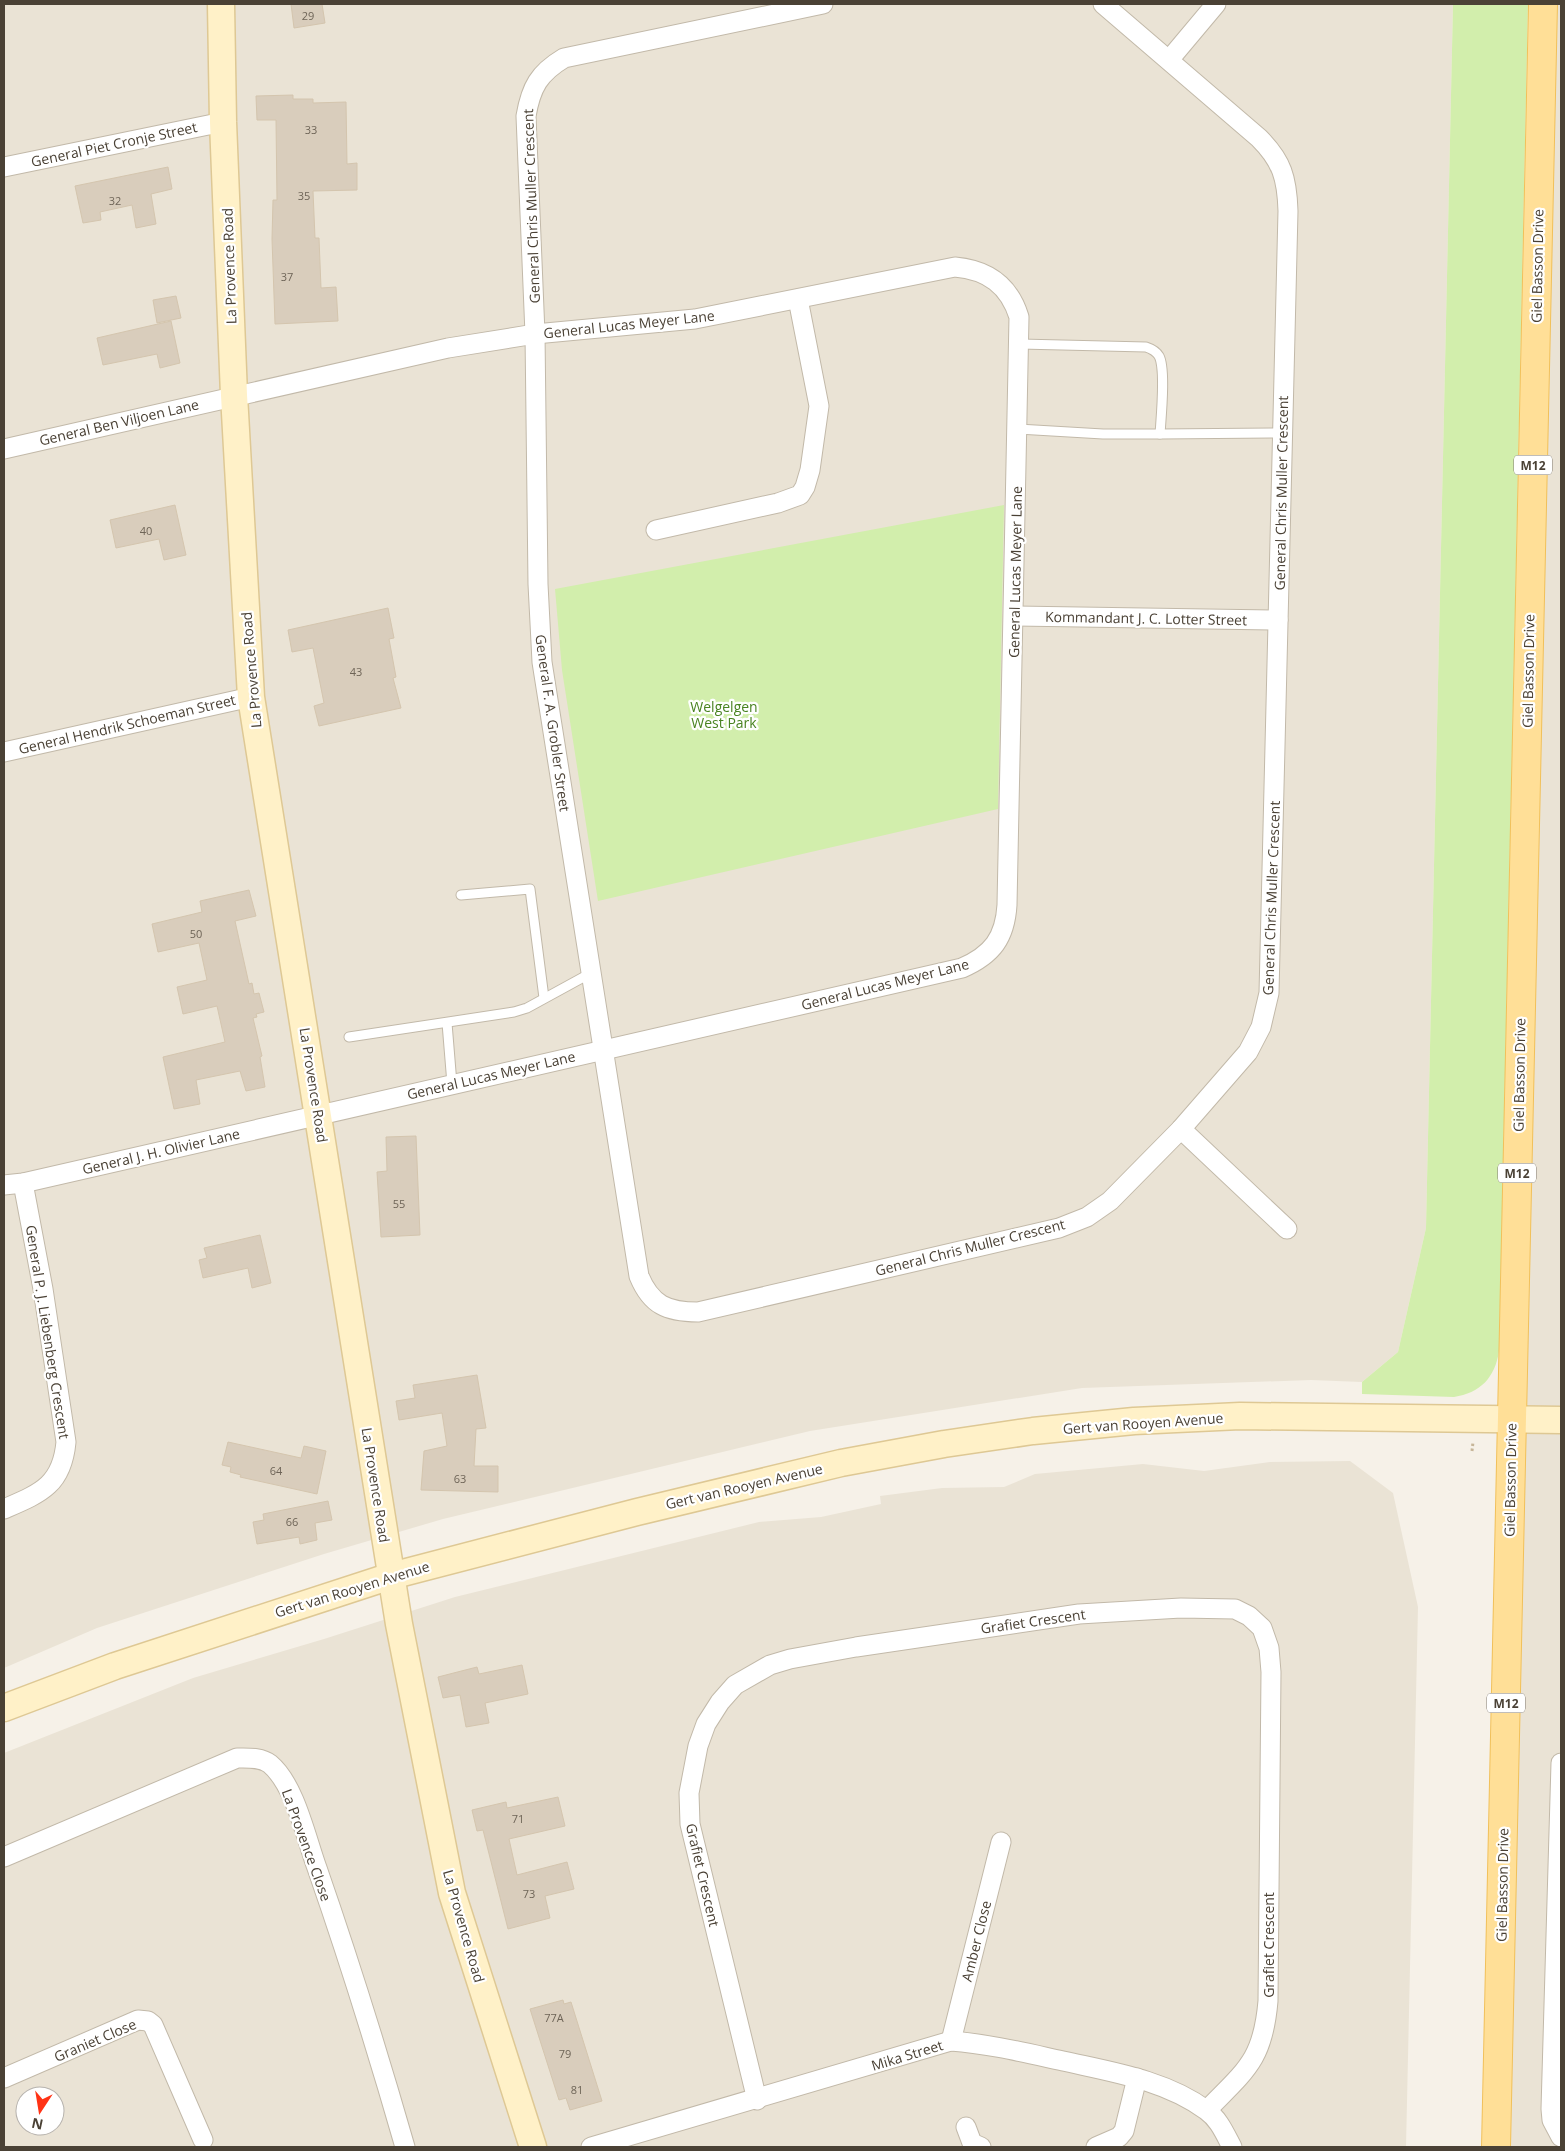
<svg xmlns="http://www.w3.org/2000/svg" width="1565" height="2151" font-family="'Open Sans',sans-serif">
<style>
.residential{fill:#eae3d5;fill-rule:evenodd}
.green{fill:#d2eeac}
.building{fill:#d9cdbc;stroke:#d4c5ae}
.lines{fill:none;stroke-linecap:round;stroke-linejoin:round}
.lane-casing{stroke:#c2b9a9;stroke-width:11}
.street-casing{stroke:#c2b9a9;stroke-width:21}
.secondary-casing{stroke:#dec894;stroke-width:29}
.primary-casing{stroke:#f1c05a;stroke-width:30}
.path{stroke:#c6b598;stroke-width:3;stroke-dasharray:2.5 2.5;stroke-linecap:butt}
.lane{stroke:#fff;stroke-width:9}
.street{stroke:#fff;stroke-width:19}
.secondary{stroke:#fff1c8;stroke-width:26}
.primary{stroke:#ffdf97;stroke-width:28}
.labels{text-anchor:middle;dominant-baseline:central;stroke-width:4.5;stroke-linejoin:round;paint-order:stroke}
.number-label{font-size:11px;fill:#6e6457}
.shield{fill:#fff;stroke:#807a72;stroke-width:1}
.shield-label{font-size:12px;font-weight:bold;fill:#4a4135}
.street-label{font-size:14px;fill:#4a4135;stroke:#fff}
.park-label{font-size:14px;fill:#498321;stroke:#fff}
</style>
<rect width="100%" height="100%" fill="#f6f1e8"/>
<!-- residential -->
<g class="residential">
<path d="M4 4H1453L1426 1228 1398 1352 1362 1382 1311 1380 1082 1388 810 1431 443 1519 324 1554 97 1628 4 1668Z"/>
<path d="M1545 4H1561V2147H1500Z"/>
<path d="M1350 1461 1393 1493 1418 1607 1406 2147H4V1753L193 1678 324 1639 455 1597 759 1522 821 1517 881 1504 880 1496 942 1488 1004 1487 1035 1474 1143 1464 1204 1471 1270 1462ZM25 2096H55V2126H25Z"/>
</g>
<!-- green -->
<g class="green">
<path d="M1453 4H1528L1499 1351C1495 1378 1480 1393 1454 1397L1362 1394V1382L1398 1352 1426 1228Z"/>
<path d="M1004 505 998 809 598 901 562 670 555 589Z"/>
</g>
<!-- building -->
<g class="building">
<path d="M291 4H322L325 23 294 28Z"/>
<path d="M293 95V99H313V103L346 102 347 164 357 163V190L313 191 315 238H319L321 288 336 287 338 321 275 324 272 239 273 200H277L276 120H257L256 96Z"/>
<path d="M168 167 172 189 151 194 156 224 136 228 132 205 100 212 101 220 83 223 75 186Z"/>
<path d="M176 296 181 318 157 323 153 300Z"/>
<path d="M171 321 180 363 160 368 157 354 103 365 97 338Z"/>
<path d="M175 505 186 555 164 560 159 539 116 548 110 520Z"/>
<path d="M388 608 394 638 389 639 396 677 393 678 401 708 319 726 314 706 324 703 313 648 292 652 288 630Z"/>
<path d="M249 890 256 916 235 921 249 984 252 983 254 994 259 993 264 1012 256 1014 257 1017 253 1018 262 1056 260 1057 265 1087 246 1091 240 1071 196 1080 200 1104 174 1109 163 1057 225 1042 217 1006 183 1014 177 987 207 980 199 943 158 952 152 924 202 912 200 901Z"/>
<path d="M416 1136 420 1235 381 1237 377 1172 387 1171 386 1137Z"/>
<path d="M260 1235 271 1283 252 1288 248 1268 203 1278 199 1260 207 1258 204 1248Z"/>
<path d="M477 1375 486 1428 476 1429 474 1466H498V1492L421 1490 424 1451 447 1446 442 1413 399 1420 396 1401 415 1398 413 1385Z"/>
<path d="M228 1442 301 1458 304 1446 326 1451 317 1494 240 1477 241 1475 230 1472 231 1467 222 1465Z"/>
<path d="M328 1501 332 1520 315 1523 317 1540 300 1544 299 1537 257 1544 253 1522 264 1520 263 1514Z"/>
<path d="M522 1665 528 1694 485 1703 489 1723 466 1727 460 1695 443 1698 438 1677 477 1667 479 1674Z"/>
<path d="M558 1797 565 1826 509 1839 517 1875 567 1862 574 1889 545 1896 550 1918 508 1929 483 1830 477 1831 472 1810 506 1802 507 1808Z"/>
<path d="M563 2000 564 2004 571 2002 602 2101 570 2110 566 2098 559 2100 530 2009Z"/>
</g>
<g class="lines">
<defs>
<g id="lane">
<path d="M1018 429 1103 434H1160C1161 418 1166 369 1159 356 1156 351 1152 349 1146 347L1020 344"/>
<path d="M1160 434 1283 433"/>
<path d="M461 895 530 889 544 998"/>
<path d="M447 1023 452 1084"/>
<path d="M349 1037 514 1012 527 1008 591 973"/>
</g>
<g id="street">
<path d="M823 4 564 58C539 73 531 87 526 116L535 334 538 584 542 662 639 1276C651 1305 667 1312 698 1312L1059 1228 1087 1217 1110 1201 1181 1129 1248 1052 1261 1027 1269 993 1288 211C1287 178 1282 161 1259 138L1103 4"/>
<path d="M1169 60 1216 4"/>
<path d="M4 167 223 122"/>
<path d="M4 449 448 348 535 334 695 319 955 267C988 270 1009 285 1019 317L1007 905C1005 938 992 955 962 968L23 1183 4 1185"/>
<path d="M656 530 778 503 800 495 805 487 810 470 819 406 798 299"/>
<path d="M1014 616 1278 620"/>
<path d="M4 752 251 697"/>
<path d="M1181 1129 1287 1229"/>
<path d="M4 1509C41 1493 62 1485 66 1442L43 1289 23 1183"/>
<path d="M1561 1763 1551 2109 1552 2120 1561 2137"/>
<path d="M4 1857 237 1758C248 1758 261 1757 270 1764 295 1785 306 1838 317 1868 349 1960 378 2053 405 2147"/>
<path d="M951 2041 1001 1842"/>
<path d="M4 2078 138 2020 148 2021 153 2025 203 2140"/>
<path d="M757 2100 690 1824 689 1793 698 1746 706 1724 720 1702 735 1685 770 1665 790 1659 856 1647 1079 1614 1181 1608 1235 1609 1249 1616 1262 1628 1269 1648 1271 1672 1268 2001C1263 2060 1246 2070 1207 2110"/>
<path d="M966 2127 972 2143 981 2147"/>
<path d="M591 2147 951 2041C990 2044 1026 2053 1063 2061 1112 2072 1165 2080 1206 2110 1219 2119 1225 2134 1232 2147"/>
<path d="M1096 2147 1119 2137 1124 2131 1137 2078"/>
</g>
<g id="secondary">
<path d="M221 4 223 122 234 395 251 697 399 1624 452 1893 533 2147"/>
<path d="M4 1708 115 1666 391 1576 637 1512 841 1463 944 1444 1033 1431 1134 1421 1240 1416 1561 1420"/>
</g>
<path id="primary" d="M1496 2147 1543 4"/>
</defs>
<!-- lane casing -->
<use href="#lane" class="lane-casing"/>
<!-- street casing -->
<use href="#street" class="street-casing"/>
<!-- secondary casing -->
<use href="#secondary" class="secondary-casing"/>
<!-- primary casing -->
<use href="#primary" class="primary-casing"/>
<!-- path -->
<path class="path" d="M1472 1451 1473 1442"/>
<!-- lane -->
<use href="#lane" class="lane"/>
<!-- street -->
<use href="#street" class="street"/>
<!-- secondary -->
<use href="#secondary" class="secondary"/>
<!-- primary -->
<use href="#primary" class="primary"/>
</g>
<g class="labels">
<!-- number labels -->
<g class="number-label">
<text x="308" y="15">29</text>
<text x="311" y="129">33</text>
<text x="304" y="195">35</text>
<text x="115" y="200">32</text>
<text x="287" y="276">37</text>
<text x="146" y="530">40</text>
<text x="356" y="671">43</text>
<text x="196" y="933">50</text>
<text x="399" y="1203">55</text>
<text x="276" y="1470">64</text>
<text x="460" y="1478">63</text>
<text x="292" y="1521">66</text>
<text x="518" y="1818">71</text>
<text x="529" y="1893">73</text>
<text x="554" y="2017">77A</text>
<text x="565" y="2053">79</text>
<text x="577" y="2089">81</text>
</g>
<!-- shield labels -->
<g class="shield">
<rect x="1514" y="455.5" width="38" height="19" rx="4"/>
<rect x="1498" y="1163.5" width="38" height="19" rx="4"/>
<rect x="1487" y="1693.5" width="38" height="19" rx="4"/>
</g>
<g class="shield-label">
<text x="1533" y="465">M12</text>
<text x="1517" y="1173">M12</text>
<text x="1506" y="1703">M12</text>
</g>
<!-- street labels -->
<g class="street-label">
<text transform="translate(114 144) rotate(-12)">General Piet Cronje Street</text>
<text transform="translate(531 206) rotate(-92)">General Chris Muller Crescent</text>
<text transform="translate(229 266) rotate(-92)">La Provence Road</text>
<text transform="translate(1537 266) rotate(-89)">Giel Basson Drive</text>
<text transform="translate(629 324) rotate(-6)">General Lucas Meyer Lane</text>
<text transform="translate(119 422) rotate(-13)">General Ben Viljoen Lane</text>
<text transform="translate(1281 493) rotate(-89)">General Chris Muller Crescent</text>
<text transform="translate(1015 572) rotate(-89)">General Lucas Meyer Lane</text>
<text transform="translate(1146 618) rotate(1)">Kommandant J. C. Lotter Street</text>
<text transform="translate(251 670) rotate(-95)">La Provence Road</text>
<text transform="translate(1528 671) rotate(-89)">Giel Basson Drive</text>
<text transform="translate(553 723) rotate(82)">General F. A. Grobler Street</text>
<text transform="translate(127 724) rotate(-13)">General Hendrik Schoeman Street</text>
<text transform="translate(1271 898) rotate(-88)">General Chris Muller Crescent</text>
<text transform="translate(885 984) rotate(-14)">General Lucas Meyer Lane</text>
<text transform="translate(491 1075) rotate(-13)">General Lucas Meyer Lane</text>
<text transform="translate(1519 1075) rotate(-89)">Giel Basson Drive</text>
<text transform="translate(314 1085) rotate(81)">La Provence Road</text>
<text transform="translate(161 1151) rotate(-13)">General J. H. Olivier Lane</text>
<text transform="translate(970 1247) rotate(-14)">General Chris Muller Crescent</text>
<text transform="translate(48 1332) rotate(81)">General P. J. Liebenberg Crescent</text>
<text transform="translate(1143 1423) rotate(-4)">Gert van Rooyen Avenue</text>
<text transform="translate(1510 1480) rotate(-89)">Giel Basson Drive</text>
<text transform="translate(376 1485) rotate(81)">La Provence Road</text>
<text transform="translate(744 1486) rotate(-13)">Gert van Rooyen Avenue</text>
<text transform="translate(352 1589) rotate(-17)">Gert van Rooyen Avenue</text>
<text transform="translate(1033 1621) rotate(-8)">Grafiet Crescent</text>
<text transform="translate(307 1845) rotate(70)">La Provence Close</text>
<text transform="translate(703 1875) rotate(77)">Grafiet Crescent</text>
<text transform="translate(1502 1885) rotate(-89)">Giel Basson Drive</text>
<text transform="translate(464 1926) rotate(74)">La Provence Road</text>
<text transform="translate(976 1941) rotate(-76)">Amber Close</text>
<text transform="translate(1268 1945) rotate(-90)">Grafiet Crescent</text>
<text transform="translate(95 2040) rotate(-23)">Graniet Close</text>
<text transform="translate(907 2055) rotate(-17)">Mika Street</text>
</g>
<!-- park labels -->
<g class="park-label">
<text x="724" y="706">Welgelgen<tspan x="724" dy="16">West Park</tspan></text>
</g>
</g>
<!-- border -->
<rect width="1565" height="2151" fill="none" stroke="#4a4135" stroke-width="10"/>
<!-- north arrow -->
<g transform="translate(40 2111) rotate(192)"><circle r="24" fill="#ffffff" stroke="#b7b3ae"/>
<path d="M0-4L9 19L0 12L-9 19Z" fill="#ff3315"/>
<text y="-8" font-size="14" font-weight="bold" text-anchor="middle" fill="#4a4135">N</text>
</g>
</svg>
